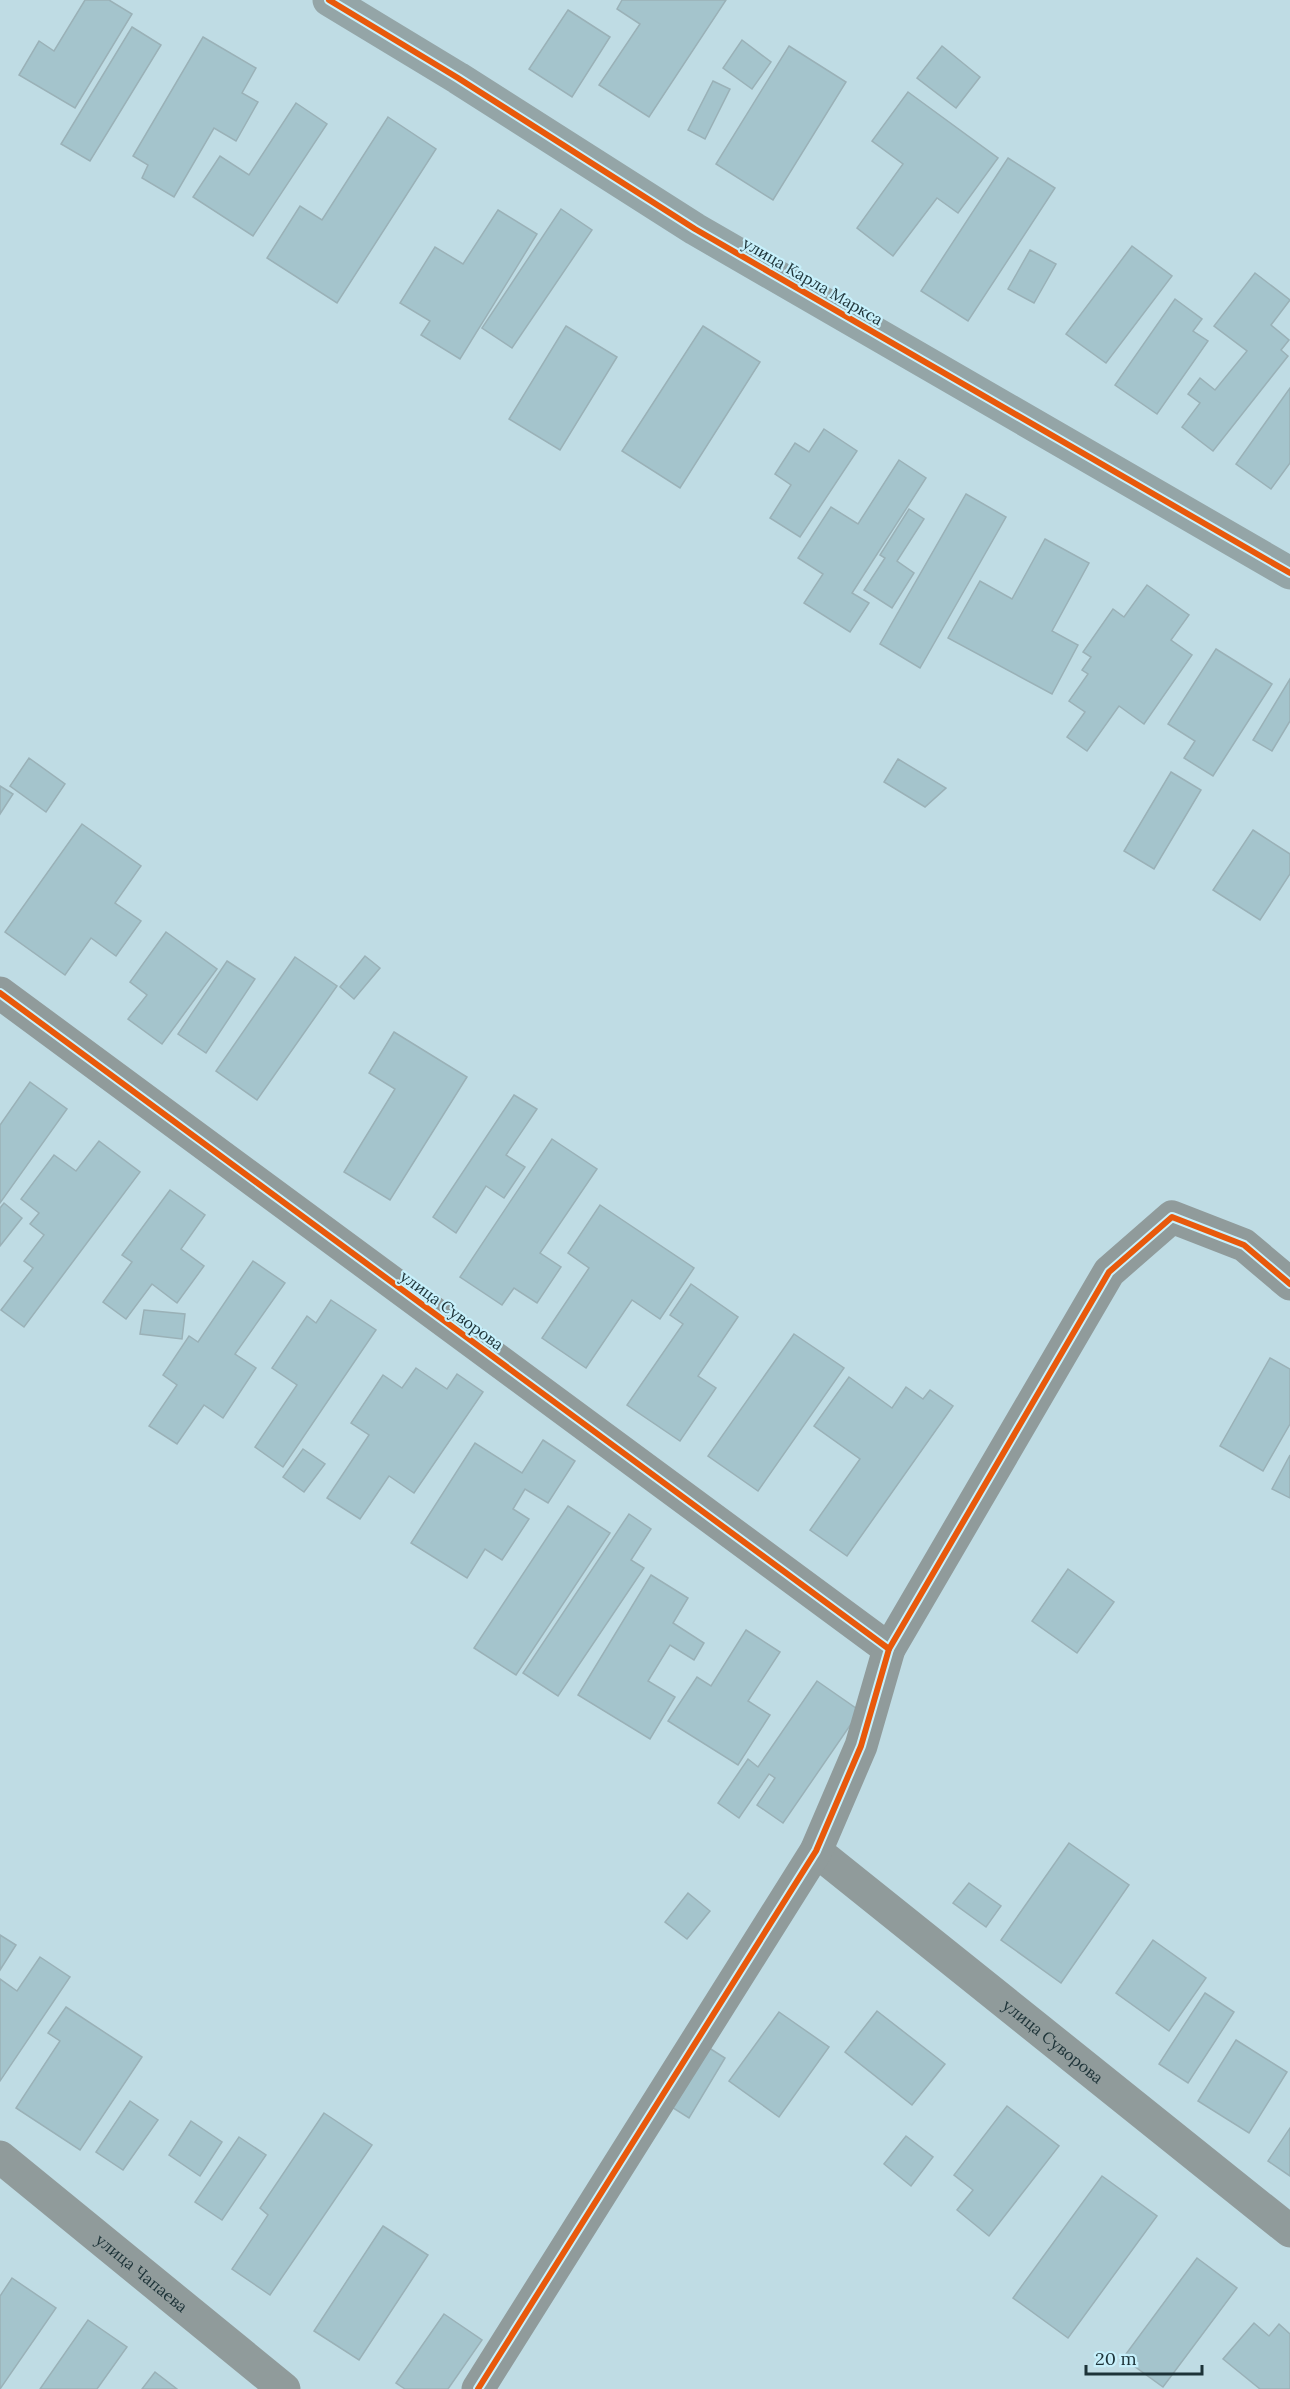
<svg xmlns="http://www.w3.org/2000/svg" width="1290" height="2389" font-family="Lora,serif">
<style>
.building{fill:#a4c4cc;stroke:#9ab1b7;stroke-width:1.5}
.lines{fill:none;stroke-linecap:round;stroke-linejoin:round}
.street{stroke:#909b9b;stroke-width:33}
.secondary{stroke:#94a5a7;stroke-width:33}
.cycleway-casing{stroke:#c7f0fb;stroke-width:10}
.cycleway{stroke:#e8590c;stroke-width:6}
.labels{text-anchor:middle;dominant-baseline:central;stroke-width:4.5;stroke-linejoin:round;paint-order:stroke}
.street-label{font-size:16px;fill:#1d3338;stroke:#c7f0fb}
</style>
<rect width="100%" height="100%" fill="#bfdce4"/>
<!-- building -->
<g class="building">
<path d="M85 0H109L132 14 75 108 19 75 39 41 54 51Z"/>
<path d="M622 0H726L649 117 599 85 640 24 617 9Z"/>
<path d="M568 10 610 37 572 97 529 69Z"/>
<path d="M132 27 161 45 90 161 61 144Z"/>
<path d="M203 37 256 68 242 93 258 102 236 141 214 128 174 197 142 178 148 165 133 156Z"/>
<path d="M742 40 771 62 752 89 723 68Z"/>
<path d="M789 46 846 82 773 200 716 164Z"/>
<path d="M942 46 980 77 956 108 917 78Z"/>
<path d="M713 81 730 89 705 139 688 130Z"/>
<path d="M908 92 998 158 958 213 937 198 893 256 857 228 903 164 872 141Z"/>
<path d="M296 103 327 124 253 236 193 197 220 156 249 175Z"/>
<path d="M388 117 436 149 337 303 267 258 300 206 322 220Z"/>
<path d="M1008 158 1055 188 968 321 921 291Z"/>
<path d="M561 209 592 230 512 348 482 328Z"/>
<path d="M498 210 537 234 460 359 421 335 430 321 400 303 435 247 463 264Z"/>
<path d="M1132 246 1172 276 1106 363 1066 334Z"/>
<path d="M1030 250 1056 264 1034 303 1008 289Z"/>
<path d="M1255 273 1290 300 1271 325 1289 340 1281 350 1288 356 1213 451 1182 427 1200 403 1188 394 1200 378 1215 390 1247 351 1214 326Z"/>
<path d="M1175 299 1202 319 1193 331 1208 341 1157 414 1115 385Z"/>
<path d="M566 326 617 357 560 450 509 419Z"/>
<path d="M703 326 760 362 680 488 622 451Z"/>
<path d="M1290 388V463L1271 489 1236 464Z"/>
<path d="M824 429 857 451 800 537 770 518 791 485 775 474 795 443 809 452Z"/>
<path d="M899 460 926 478 852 593 869 603 850 632 804 603 823 574 798 558 831 507 858 524Z"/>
<path d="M966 494 1006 517 920 668 880 644Z"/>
<path d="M909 509 924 519 897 561 914 573 892 608 864 590 885 558 880 555Z"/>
<path d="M1045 539 1089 563 1052 631 1078 645 1052 694 948 638 980 581 1012 599Z"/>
<path d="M1147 585 1189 615 1171 640 1192 655 1144 724 1119 706 1087 751 1067 737 1085 712 1069 701 1088 674 1082 670 1091 657 1083 652 1113 609 1124 617Z"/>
<path d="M1216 649 1272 684 1213 776 1184 758 1195 741 1168 724Z"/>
<path d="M1290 679V721L1272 751 1253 740Z"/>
<path d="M29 758 65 784 46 812 10 786Z"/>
<path d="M898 759 946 788 925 807 884 782Z"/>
<path d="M1171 772 1201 790 1154 869 1124 851Z"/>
<path d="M0 786 13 794 0 814Z"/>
<path d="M82 824 141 866 115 903 141 921 116 956 91 938 65 975 5 932Z"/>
<path d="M1253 830 1290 854V874L1260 920 1213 890Z"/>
<path d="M166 932 217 969 162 1044 128 1019 147 995 130 982Z"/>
<path d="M365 956 380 968 354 999 340 987Z"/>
<path d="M295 957 337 986 257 1100 216 1071Z"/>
<path d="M227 961 255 979 206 1053 178 1034Z"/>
<path d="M394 1032 467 1077 390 1200 344 1172 395 1089 369 1073Z"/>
<path d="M30 1082 67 1109 0 1203V1125Z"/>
<path d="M514 1095 537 1109 506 1155 525 1167 504 1198 486 1186 456 1233 433 1217Z"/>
<path d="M552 1139 597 1169 540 1253 561 1267 537 1303 514 1288 502 1305 460 1277Z"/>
<path d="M99 1141 140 1172 24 1327 1 1310 33 1268 24 1261 44 1235 30 1224 39 1213 21 1199 54 1155 76 1171Z"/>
<path d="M170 1190 205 1215 181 1249 204 1266 177 1303 152 1284 126 1319 103 1302 132 1262 122 1255Z"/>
<path d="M4 1203 22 1218 0 1246V1208Z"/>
<path d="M600 1205 694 1268 660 1319 632 1300 586 1368 542 1338 589 1268 568 1253Z"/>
<path d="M253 1261 285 1283 235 1354 256 1368 223 1418 204 1405 177 1444 149 1426 177 1385 163 1375 189 1336 198 1342Z"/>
<path d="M691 1284 738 1317 698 1376 716 1388 680 1441 627 1405 683 1324 670 1315Z"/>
<path d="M331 1300 376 1330 283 1467 255 1447 297 1385 272 1368 307 1316 316 1323Z"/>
<path d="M144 1310 185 1314 182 1339 140 1334Z"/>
<path d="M794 1334 844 1368 758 1491 708 1456Z"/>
<path d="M1270 1358 1290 1369V1424L1263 1471 1220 1446Z"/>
<path d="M416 1368 447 1389 457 1374 483 1392 414 1493 389 1476 360 1519 327 1498 369 1435 351 1423 383 1375 402 1388Z"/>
<path d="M849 1377 892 1408 906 1387 923 1399 930 1390 953 1406 847 1556 810 1530 860 1459 814 1426Z"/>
<path d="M543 1440 575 1461 548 1503 525 1489 513 1509 529 1519 502 1560 485 1549 467 1578 411 1543 475 1443 522 1473Z"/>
<path d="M303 1449 325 1464 304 1492 283 1477Z"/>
<path d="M1290 1455V1498L1272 1489Z"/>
<path d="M568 1506 610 1533 516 1675 474 1648Z"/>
<path d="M629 1514 651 1529 631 1560 644 1568 558 1696 523 1673Z"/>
<path d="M1068 1569 1114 1602 1077 1653 1032 1621Z"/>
<path d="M651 1575 688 1598 673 1623 704 1643 694 1660 670 1645 648 1681 675 1697 650 1739 578 1695Z"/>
<path d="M746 1630 780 1652 748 1701 770 1715 738 1765 668 1721 697 1677 711 1686Z"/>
<path d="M817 1681 860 1711 783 1823 757 1805 775 1778 769 1774 739 1818 718 1803 748 1759 758 1767Z"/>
<path d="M1069 1843 1129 1885 1061 1983 1001 1940Z"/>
<path d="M969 1883 1001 1906 986 1927 953 1903Z"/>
<path d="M688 1893 710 1911 687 1939 665 1922Z"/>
<path d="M0 1935 16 1945 0 1970Z"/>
<path d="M1153 1940 1206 1978 1169 2031 1116 1993Z"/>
<path d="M40 1957 70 1977 0 2081V1979L17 1991Z"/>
<path d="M1205 1993 1234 2012 1188 2083 1159 2064Z"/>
<path d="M66 2007 142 2057 80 2150 16 2108 60 2041 48 2033Z"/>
<path d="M877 2011 945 2064 912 2105 845 2052Z"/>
<path d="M779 2012 829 2047 779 2117 729 2081Z"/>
<path d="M1236 2040 1287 2072 1249 2133 1198 2101Z"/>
<path d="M706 2046 725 2058 689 2118 670 2106Z"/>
<path d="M130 2101 158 2120 123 2170 96 2152Z"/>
<path d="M1007 2106 1059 2146 989 2236 957 2210 973 2190 954 2175Z"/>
<path d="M324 2113 372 2145 270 2295 232 2269 268 2215 260 2208Z"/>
<path d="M191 2121 222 2142 200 2176 169 2155Z"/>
<path d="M1290 2128V2176L1268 2161Z"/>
<path d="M906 2136 933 2157 911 2186 884 2164Z"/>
<path d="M239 2137 266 2155 222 2220 195 2202Z"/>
<path d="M1102 2176 1157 2216 1068 2338 1013 2298Z"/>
<path d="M383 2226 428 2255 359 2360 314 2331Z"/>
<path d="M1197 2258 1237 2288 1163 2387 1123 2358Z"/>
<path d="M12 2278 56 2308 0 2389V2296Z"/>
<path d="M444 2314 482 2340 448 2389H405L396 2383Z"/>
<path d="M88 2320 127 2347 97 2389H40Z"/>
<path d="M1254 2323 1269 2336 1279 2324 1290 2334V2389H1260L1223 2359Z"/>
<path d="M155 2372 177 2389H142Z"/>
</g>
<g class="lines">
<!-- street -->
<g class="street">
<path d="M0 993 889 1649"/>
<path id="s1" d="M816 1851 1290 2231"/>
<path id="s2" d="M0 2157 284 2389"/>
<path d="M478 2389 816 1851 861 1746 889 1649 1109 1272 1172 1217 1244 1245 1290 1284"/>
</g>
<!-- secondary -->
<path class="secondary" d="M329 0 458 78 695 229 1290 573"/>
<defs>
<g id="cycleway">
<path d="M329 0 458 78 695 229 1290 573"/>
<path d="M0 993 889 1649"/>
<path d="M478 2389 816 1851 861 1746 889 1649 1109 1272 1172 1217 1244 1245 1290 1284"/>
</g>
</defs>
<!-- cycleway casing -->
<use href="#cycleway" class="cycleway-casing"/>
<!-- cycleway -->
<use href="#cycleway" class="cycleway"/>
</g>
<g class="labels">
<!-- street labels -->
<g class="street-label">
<text transform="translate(813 281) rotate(30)">улица Карла Маркса</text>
<text transform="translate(452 1310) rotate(36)">улица Суворова</text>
<text stroke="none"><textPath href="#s1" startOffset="304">улица Суворова</textPath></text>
<text stroke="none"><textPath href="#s2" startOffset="183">улица Чапаева</textPath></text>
</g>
</g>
<!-- scale -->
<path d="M1086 2365v9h116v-9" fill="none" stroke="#1d3338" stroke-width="3"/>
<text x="1095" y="2365" font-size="18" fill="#1d3338" stroke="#c7f0fb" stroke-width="4.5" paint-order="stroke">20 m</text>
</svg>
